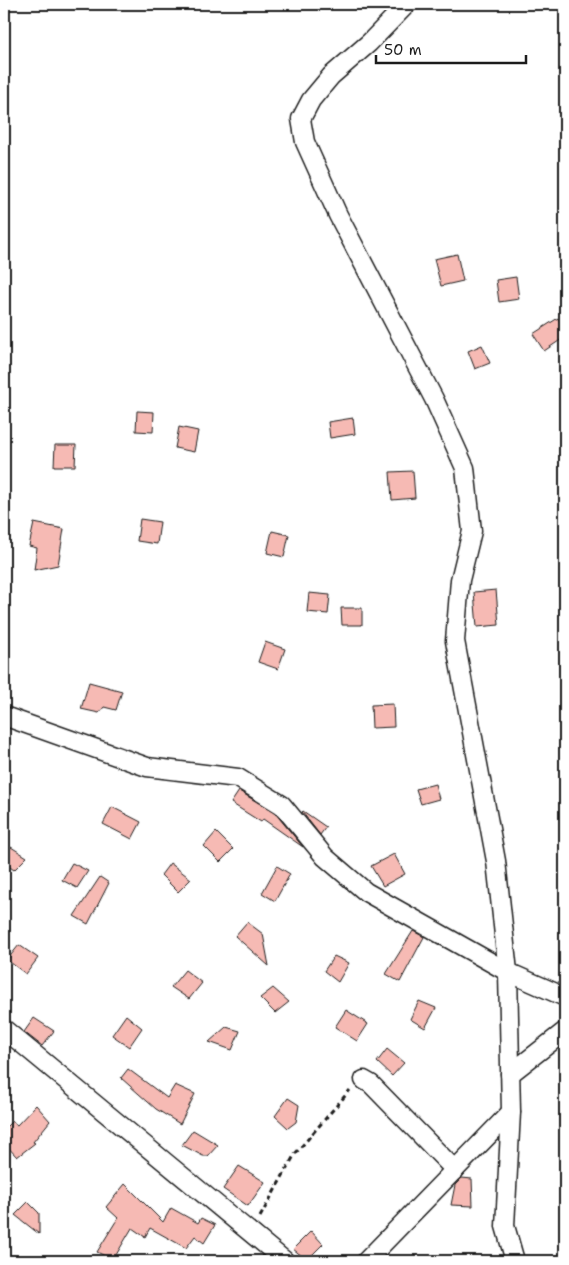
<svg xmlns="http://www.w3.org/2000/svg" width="569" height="1265" font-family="'Shantell Sans',sans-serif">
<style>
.building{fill:#f6bab4;stroke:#1c1c1c}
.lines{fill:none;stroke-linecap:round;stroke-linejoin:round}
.minor-casing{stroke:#1c1c1c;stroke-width:21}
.path{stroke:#1c1c1c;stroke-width:3;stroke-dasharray:5 4;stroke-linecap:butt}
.minor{stroke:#fff;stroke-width:18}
</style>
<rect width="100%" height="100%" fill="#fff"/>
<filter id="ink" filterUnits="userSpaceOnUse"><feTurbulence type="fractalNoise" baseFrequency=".02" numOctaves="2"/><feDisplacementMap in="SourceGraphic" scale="10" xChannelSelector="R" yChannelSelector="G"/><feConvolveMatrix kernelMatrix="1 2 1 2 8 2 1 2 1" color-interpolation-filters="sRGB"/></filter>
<g filter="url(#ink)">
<!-- building -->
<g class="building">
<path d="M457 254 463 281 441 286 434 259Z"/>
<path d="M516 277 519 299 499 302 496 280Z"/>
<path d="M558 318 565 330V337L544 351 533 334Z"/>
<path d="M482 345 490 363 475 369 468 351Z"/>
<path d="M137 411 154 412 153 432 136 431Z"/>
<path d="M353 418 355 434 330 438 328 422Z"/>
<path d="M179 427 198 431 194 452 175 448Z"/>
<path d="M55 445H76L75 466H54Z"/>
<path d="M413 471 415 498 392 500 390 472Z"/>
<path d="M140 519 160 522 157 544 137 541Z"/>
<path d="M34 523 64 529 58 565 34 570 37 548 29 546Z"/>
<path d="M272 531 289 535 284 557 267 553Z"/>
<path d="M496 590 499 625 477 627 474 592Z"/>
<path d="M309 593 330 595 328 614 307 612Z"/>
<path d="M341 608H362V625H342Z"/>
<path d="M265 642 285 649 278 669 258 662Z"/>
<path d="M89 682 122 691 116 710 104 707 99 713 81 709Z"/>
<path d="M393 704 394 727 372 728 371 705Z"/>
<path d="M435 784 439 799 421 804 416 789Z"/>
<path d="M239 791 275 813 303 847 263 819 261 822 231 803Z"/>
<path d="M112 807 141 822 132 839 103 824Z"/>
<path d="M303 811 326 827 320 835 302 812Z"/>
<path d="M216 832 233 849 220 862 204 846Z"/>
<path d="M11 847 27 857 14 870 4 863V855Z"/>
<path d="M394 854 405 874 383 886 371 866Z"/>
<path d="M72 863 88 871 77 888 62 880Z"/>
<path d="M170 863 191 879 178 892 161 875Z"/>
<path d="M277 866 290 874 275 901 262 893Z"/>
<path d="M100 877 109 883 88 924 74 916Z"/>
<path d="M247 922 263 934 269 966 235 936Z"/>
<path d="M413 931 424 937 400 982 386 974Z"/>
<path d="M19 945 38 958 26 974 7 960Z"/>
<path d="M334 956 349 963 338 982 324 971Z"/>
<path d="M185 970 202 983 189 999 171 987Z"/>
<path d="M273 988 289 1002 275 1013 260 998Z"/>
<path d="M419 1001 436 1008 425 1028 410 1019Z"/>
<path d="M346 1010 368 1024 357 1041 335 1027Z"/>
<path d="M126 1015 142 1028 129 1047 112 1035Z"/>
<path d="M34 1018 54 1031 42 1046 24 1032Z"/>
<path d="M226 1027 240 1031 232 1050 209 1042Z"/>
<path d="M387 1049 404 1063 392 1076 377 1062Z"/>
<path d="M128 1069 167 1098 175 1085 195 1094 180 1124 156 1109 121 1078Z"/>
<path d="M288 1098 299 1105 296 1122 288 1128 275 1116Z"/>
<path d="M36 1105 50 1121 33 1142 35 1143 17 1157 4 1143V1129L12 1121 17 1125Z"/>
<path d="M193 1130 218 1145 208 1156H203L182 1145Z"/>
<path d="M239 1166 265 1182 248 1206 223 1189Z"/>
<path d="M462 1178 472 1179 473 1206 451 1205 455 1185Z"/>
<path d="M125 1184 163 1222 171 1208 198 1223 201 1218 215 1225 204 1243 195 1236 186 1248 150 1228 145 1237 132 1228 113 1260 97 1252 118 1218 106 1207Z"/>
<path d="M28 1202 39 1213V1234L15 1215Z"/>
<path d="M311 1231 323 1244 307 1260 293 1249Z"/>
</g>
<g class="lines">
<defs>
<g id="minor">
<path d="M407 4 369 43 331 76 311 100 301 119 305 142 338 215 434 399 465 468 472 531 460 580 455 641 496 861 508 972 511 1112 505 1226 515 1261"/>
<path d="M4 716 147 767 238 778 282 805 325 857 366 892 508 972 565 997"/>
<path d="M4 1029 285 1261"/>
<path d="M510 1074 565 1031"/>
<path d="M364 1080 371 1084 455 1170"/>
<path d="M366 1261 511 1112"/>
</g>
</defs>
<!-- minor casing -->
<use href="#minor" class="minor-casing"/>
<!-- path -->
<path class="path" d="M260 1217 295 1154 350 1090"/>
<!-- minor -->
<use href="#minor" class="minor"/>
</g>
</g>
<!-- margin -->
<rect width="569" height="1265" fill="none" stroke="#fff" stroke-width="20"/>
<rect x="10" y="10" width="549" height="1245" fill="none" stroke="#1c1c1c" stroke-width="2" filter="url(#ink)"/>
<!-- scale -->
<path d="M376 55v8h150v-8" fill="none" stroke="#1c1c1c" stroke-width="2.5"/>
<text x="384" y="55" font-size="15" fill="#1c1c1c" stroke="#ffffff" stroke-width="4" paint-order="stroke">50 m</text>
</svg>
